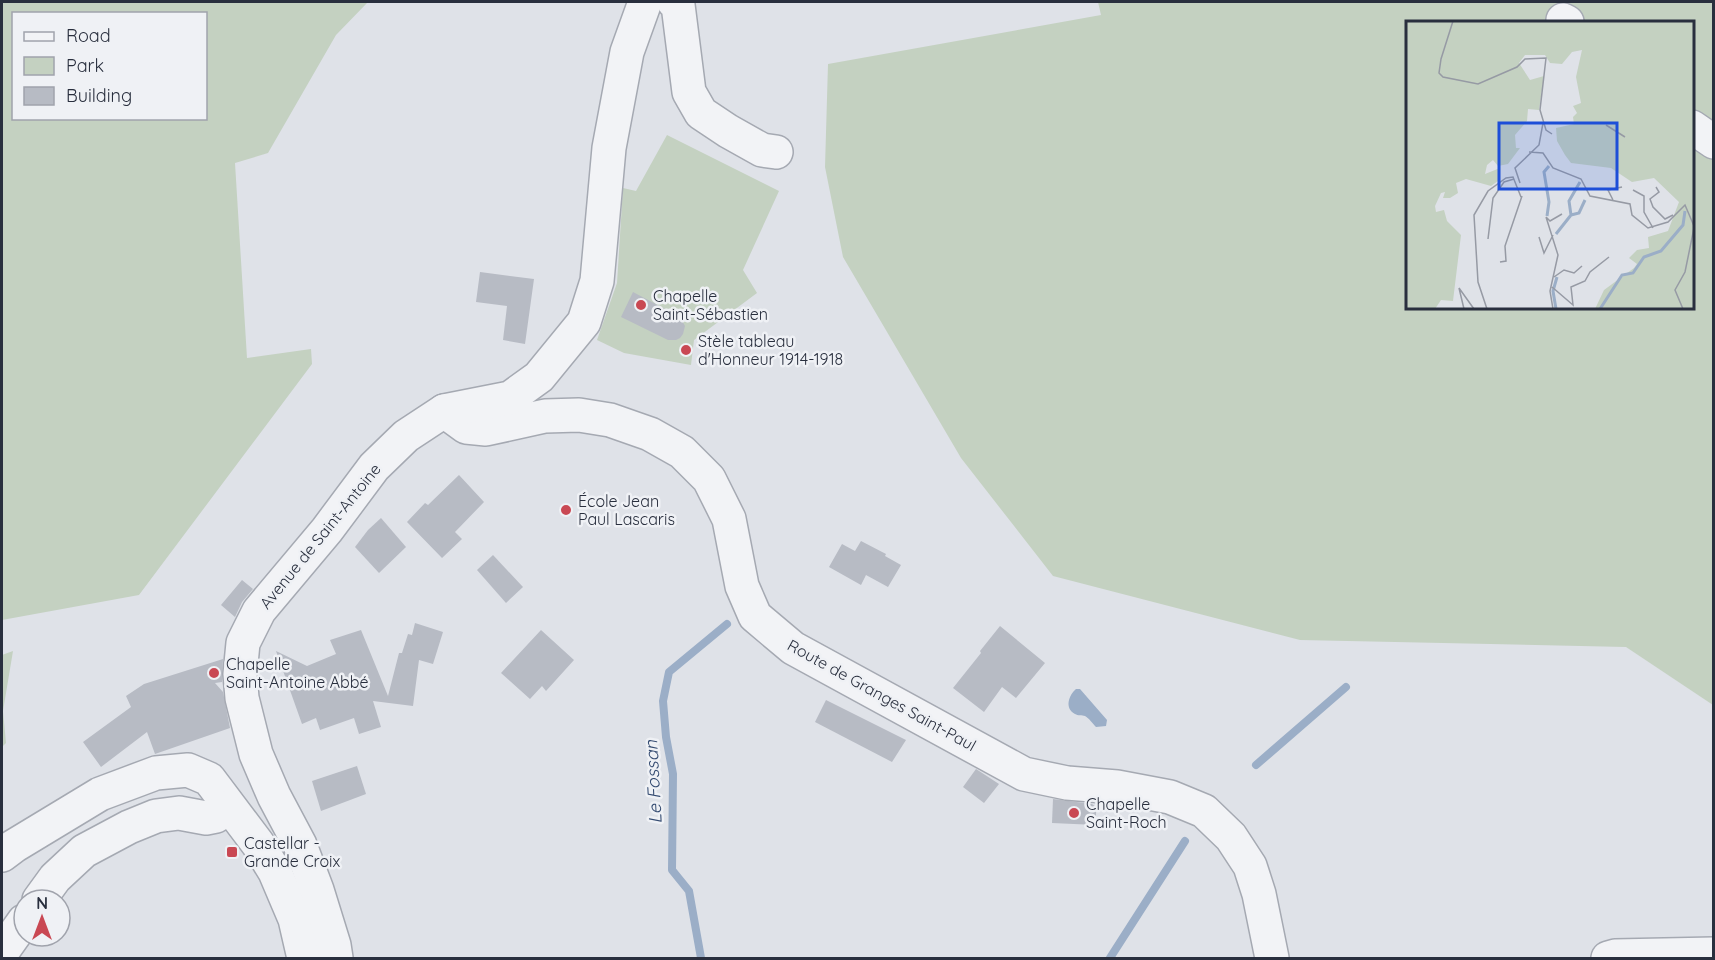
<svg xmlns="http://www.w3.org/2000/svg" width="1715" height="960" font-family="Quicksand,sans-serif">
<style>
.green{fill:#c4d1c1;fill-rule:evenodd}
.water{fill:#9baec7}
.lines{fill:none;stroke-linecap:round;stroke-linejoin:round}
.stream{stroke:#9baec7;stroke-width:8}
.building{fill:#b7bbc4}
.minor-casing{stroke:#a5a9b2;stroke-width:36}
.minor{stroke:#f2f3f6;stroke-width:33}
.poi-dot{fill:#c94853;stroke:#eff1f5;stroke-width:2}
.labels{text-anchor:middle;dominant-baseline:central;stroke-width:5;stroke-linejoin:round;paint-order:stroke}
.poi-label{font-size:16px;fill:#292f3e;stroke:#eff1f5;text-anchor:start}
.street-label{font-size:16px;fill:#292f3e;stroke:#eff1f5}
.water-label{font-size:18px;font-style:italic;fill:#344b71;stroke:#eff1f5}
.inset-river{fill:none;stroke:#9baec7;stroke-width:3}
.inset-road{fill:none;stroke:#969aa4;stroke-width:1.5}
.view{fill:#1d4ed8;fill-opacity:0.15;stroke:#1d4ed8;stroke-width:3}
.inset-edge{fill:none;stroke:#292f3e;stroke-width:3}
</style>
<rect width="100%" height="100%" fill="#dfe2e8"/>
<!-- green -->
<g class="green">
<path d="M2 2H368L336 35 268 153 235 163 247 358 311 349 312 364 139 595 2 620ZM14 14H206V118H14Z"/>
<path d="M1098 2H1713V705L1626 647 1300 640 1053 576 961 458 843 257 825 167 828 64 1101 15ZM1408 22H1692V308H1408Z"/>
<path d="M667 135 779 191 743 270 757 293 694 340 691 365 624 353 597 340 617 283 623 188 636 191Z"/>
<path d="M13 651 3 711 6 743 2 747V655Z"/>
</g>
<!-- water -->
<path class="water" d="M1076 689H1080L1107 720 1106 726 1096 727C1093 724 1089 718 1085 716 1082 715 1078 716 1075 714 1064 708 1069 695 1076 689Z"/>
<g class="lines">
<!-- stream -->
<g class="stream">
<path d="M1256 765 1346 687"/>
<path d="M701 958 689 891 672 870 673 774 666 737 663 701 669 672 727 624"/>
<path d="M1110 958 1185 841"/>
</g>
</g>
<!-- building -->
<g class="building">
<path d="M480 272 534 279 525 344 503 340 507 306 476 302Z"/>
<path d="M633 292 680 317 685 326 683 334 680 338 676 340H668L621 317Z"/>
<path d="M459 475 484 502 455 532 462 539 442 558 407 522 425 503 428 505Z"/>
<path d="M381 518 406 547 379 573 355 547 368 530Z"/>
<path d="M861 541 886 554 885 556 901 565 888 587 866 575 861 585 829 567 842 544 855 551Z"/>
<path d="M493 555 523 587 506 603 477 570Z"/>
<path d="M242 580 253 589 242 602 235 617 221 605Z"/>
<path d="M415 623 443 632 433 664 419 660 413 706 373 701 381 727 359 734 354 718 320 730 316 718 302 724 276 651 307 666 336 654 330 640 361 630 388 696 399 653H402L408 634 412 635Z"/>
<path d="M1000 626 1045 663 1016 698 1002 687 984 712 953 688 981 653 980 651Z"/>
<path d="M541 630 574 660 546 691 542 686 530 699 501 673Z"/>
<path d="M223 659 222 682 215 683 223 692 230 728 155 754 147 732 101 767 83 742 131 707 126 696 144 684Z"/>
<path d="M826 700 906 740 892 762 815 722Z"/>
<path d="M357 766 366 794 321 811 312 781Z"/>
<path d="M976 769 999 784 984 803 963 787Z"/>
<path d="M1053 799 1092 804 1096 807V825L1052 823Z"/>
</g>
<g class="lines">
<defs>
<g id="minor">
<path d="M674 2 678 5 689 92 701 113 728 131 762 150 776 152"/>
<path d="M1563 20 1567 22"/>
<path d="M1692 127 1714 142"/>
<path d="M444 411 466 427 486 429 545 416 579 415 610 420 650 434 682 452 709 479 729 519 742 586 755 616 793 648 1024 774 1067 783 1117 787 1170 797 1204 811 1231 837 1250 866 1259 894 1272 958"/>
<path d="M2 855 14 846 100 794 156 773 188 770 209 779 258 844 275 872 295 919 304 958"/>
<path d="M39 900 55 878 84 851 129 827 156 816 179 813 206 818 216 816 229 807"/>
<path d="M2 952 24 921"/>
<path d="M336 958 334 945 317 890 300 845 274 796 256 754 242 698 240 674 243 643 259 611 327 530 374 467 406 436 444 411 510 398 539 377 584 322 597 281 609 148 627 52 645 2"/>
<path d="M1608 958 1615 956 1714 954"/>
</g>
</defs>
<!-- minor casing -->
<use href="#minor" class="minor-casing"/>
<!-- minor -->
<use href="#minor" class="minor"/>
</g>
<!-- markers -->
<g class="poi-dot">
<circle cx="641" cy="305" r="6"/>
<circle cx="686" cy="350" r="6"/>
<circle cx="566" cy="510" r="6"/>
<circle cx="214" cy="673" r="6"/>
<circle cx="1074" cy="813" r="6"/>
<rect x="226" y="846" width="12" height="12" rx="3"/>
</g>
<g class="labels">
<!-- poi labels -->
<g class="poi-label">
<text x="653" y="296">Chapelle<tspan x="653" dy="18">Saint-Sébastien</tspan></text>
<text x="698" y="341">Stèle tableau<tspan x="698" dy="18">d'Honneur 1914-1918</tspan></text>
<text x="578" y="501">École Jean<tspan x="578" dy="18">Paul Lascaris</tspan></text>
<text x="226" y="664">Chapelle<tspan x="226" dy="18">Saint-Antoine Abbé</tspan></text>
<text x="1086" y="804">Chapelle<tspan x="1086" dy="18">Saint-Roch</tspan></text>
<text x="244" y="843">Castellar -<tspan x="244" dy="18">Grande Croix</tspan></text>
</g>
<!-- street labels -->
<g class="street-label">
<text transform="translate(320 536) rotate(-51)">Avenue de Saint-Antoine</text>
<text transform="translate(882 695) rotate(29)">Route de Granges Saint-Paul</text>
</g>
<!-- water labels -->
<g class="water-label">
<text transform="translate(653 782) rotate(-93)">Le Fossan</text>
</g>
</g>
<!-- overview -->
<g transform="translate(1406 21)">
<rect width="288" height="288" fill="#dfe2e8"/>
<path d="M0 0H288V288H189L198 269 228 247 231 243 223 237 231 229 243 227 242 216 262 210 273 181 248 157 226 161 205 147 165 142 159 134 151 120 150 107 168 103 167 96 171 92 167 85 175 82 170 56 176 29 166 31 156 43 144 42 139 34H119L113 42 124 59 138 55 133 89 122 88 121 100 109 114 110 127H114L102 143 92 145 87 139 81 144 79 153 94 147 92 160 85 165 60 158 50 162 52 172 44 177H37L39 171 35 172 29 185 30 191 38 189 41 200 55 214 47 280 35 279 29 288H0Z" fill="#c4d1c1"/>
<path class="inset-river" d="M165 194 173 192 179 179M141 195 143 181 138 151 143 145M150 213 165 194 163 180 174 161M150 288 147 270 151 256M194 288 216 254 227 252 238 236 255 230 277 204 279 190"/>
<path class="inset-road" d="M47 0 35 38 33 52 37 56 72 63 111 46 119 38 140 37 134 89 140 109 146 113M200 104 219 116M123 131 137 132 147 147 175 158 184 175 224 183 226 194 242 207 262 201 279 184 288 205M114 162 109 147 133 124 137 102M250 166 253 171 244 178 247 186 259 198 267 194M227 169 238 175V191L247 207M207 179 202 169 216 166M140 196 152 234 144 270 147 288M140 196 144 200 156 193M133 216 138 232 147 214M82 218 87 177 98 161 108 158M94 241 100 240 99 225 116 175M148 256 158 249 168 252 176 245M146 266 167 284 165 266 179 260 184 251 203 236M58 288 53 267 68 288M81 288 72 261 68 194 82 170 100 157 107 156 115 176M277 288 269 269 279 251 288 207"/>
<path class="view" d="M93 102H211V168H93Z"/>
<rect width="288" height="288" class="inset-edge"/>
</g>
<!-- border -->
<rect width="1715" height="960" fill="none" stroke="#292f3e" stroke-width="6"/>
<!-- legend -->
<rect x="12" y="12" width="195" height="108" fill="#eff1f5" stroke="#a0a3ac" stroke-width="1.5"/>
<rect x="24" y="32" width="30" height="9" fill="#f2f3f6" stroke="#a0a3ac" stroke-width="1.5"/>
<text x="66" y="42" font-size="18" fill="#292f3e">Road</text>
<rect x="24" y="57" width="30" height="18" fill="#c4d1c1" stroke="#a0a3ac" stroke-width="1.5"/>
<text x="66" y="72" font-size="18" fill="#292f3e">Park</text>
<rect x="24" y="87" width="30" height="18" fill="#b7bbc4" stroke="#a0a3ac" stroke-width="1.5"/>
<text x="66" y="102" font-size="18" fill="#292f3e">Building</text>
<!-- north arrow -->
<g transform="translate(42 918)"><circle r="28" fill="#eff1f5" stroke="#a0a3ac" stroke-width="1.5"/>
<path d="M0-4.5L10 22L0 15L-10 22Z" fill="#c94853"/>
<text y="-9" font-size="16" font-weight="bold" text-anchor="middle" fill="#292f3e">N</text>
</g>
</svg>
